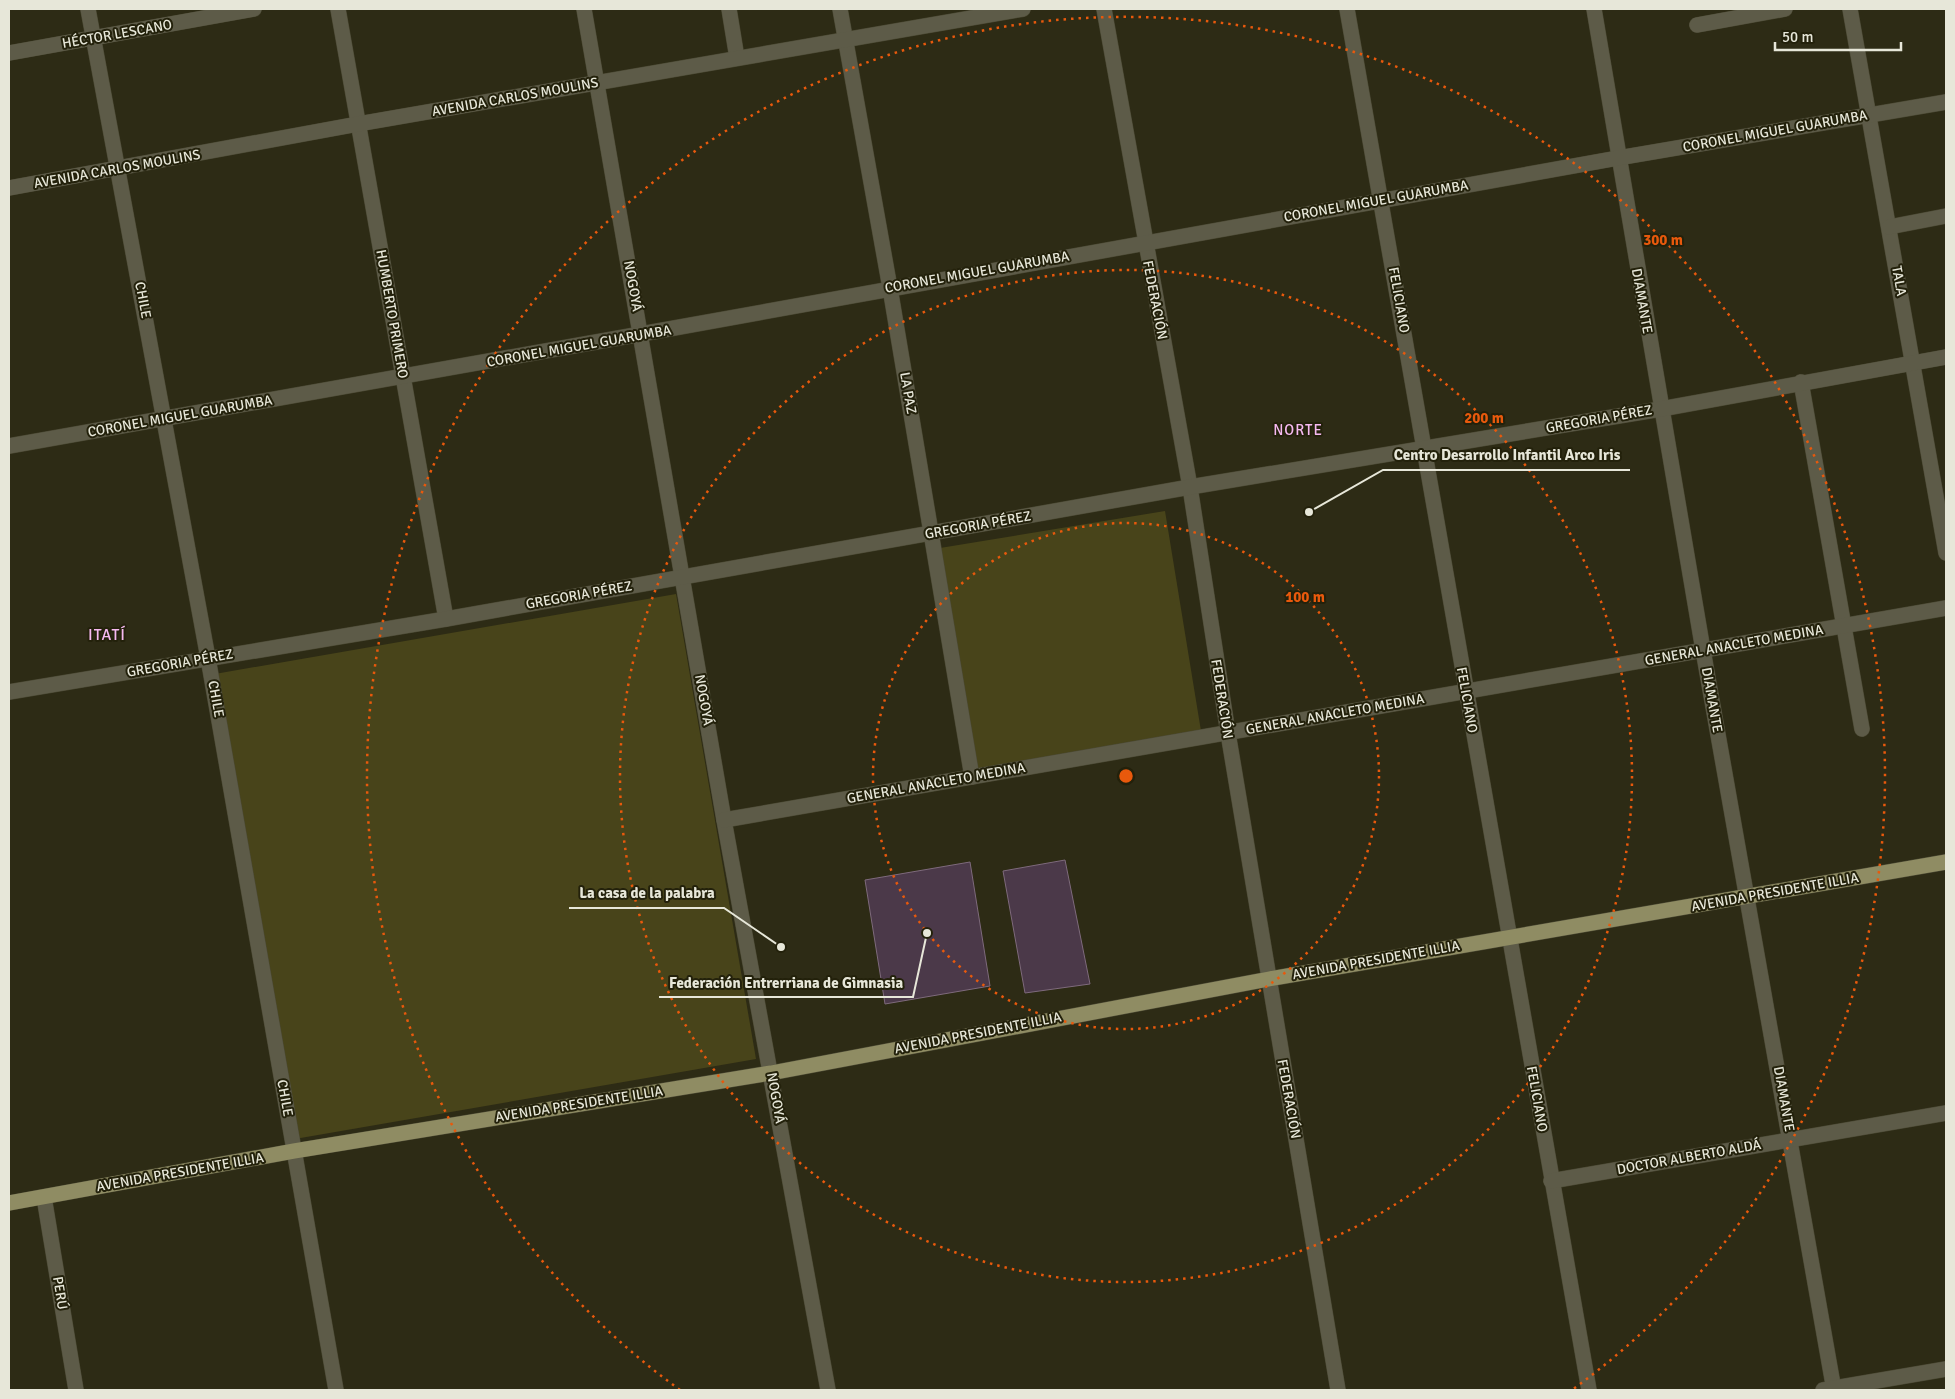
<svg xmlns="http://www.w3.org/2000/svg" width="1955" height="1399" font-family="Signika,sans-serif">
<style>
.green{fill:#48441a}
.building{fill:#4b3949;stroke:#7e6a7c}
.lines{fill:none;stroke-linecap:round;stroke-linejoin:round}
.minor-casing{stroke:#4b4934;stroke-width:16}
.major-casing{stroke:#4b4934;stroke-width:16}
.minor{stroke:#5d5b48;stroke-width:15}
.major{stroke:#8f8c63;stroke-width:15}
.ring{fill:none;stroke:#e8590c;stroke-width:2.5;stroke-dasharray:2.5 5}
.labels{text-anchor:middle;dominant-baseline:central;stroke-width:4;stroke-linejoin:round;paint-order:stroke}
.street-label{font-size:14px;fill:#e7e7d9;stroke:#23210b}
.neighbourhood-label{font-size:15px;letter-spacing:1px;fill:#f6b9f1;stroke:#23210b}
.quarter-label{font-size:16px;letter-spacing:1px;fill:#f6b9f1;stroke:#23210b}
.centre{fill:#e8590c;stroke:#23210b;stroke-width:2.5}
.ring-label{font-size:15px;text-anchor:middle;font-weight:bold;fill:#e8590c;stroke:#23210b;stroke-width:4;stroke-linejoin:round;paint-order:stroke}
.leader{fill:none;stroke:#e7e7d9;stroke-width:2}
.callout-dot{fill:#e7e7d9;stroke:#23210b;stroke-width:2}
.callout-label{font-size:15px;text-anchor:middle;font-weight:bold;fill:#e7e7d9;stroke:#23210b;stroke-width:4;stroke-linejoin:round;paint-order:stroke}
</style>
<rect width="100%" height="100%" fill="#2d2b15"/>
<!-- green -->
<g class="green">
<path d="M1165 511 1201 731 976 769 940 548Z"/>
<path d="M676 594 756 1059 289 1140 209 675Z"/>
</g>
<!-- building -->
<g class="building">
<path d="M1065 860 1090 984 1025 993 1003 871Z"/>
<path d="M970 862 990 986 885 1004 865 880Z"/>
</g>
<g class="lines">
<defs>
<g id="minor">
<path d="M88 9 208 658 336 1390"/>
<path d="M338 9 446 619"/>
<path d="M584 9 724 820 828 1390"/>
<path d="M729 9 737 58"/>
<path d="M840 9 890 288 972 777"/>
<path d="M1104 9 1190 487 1228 733 1338 1390"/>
<path d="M1347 9 1589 1390"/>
<path d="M1594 9 1703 650 1834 1390"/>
<path d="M1850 9 1946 553"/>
<path d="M1697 25 1785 9"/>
<path d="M9 53 254 9"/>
<path d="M9 188 358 124 1023 9"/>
<path d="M1889 227 1946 216"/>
<path d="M1801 382 1862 729"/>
<path d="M9 446 641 334 1618 158 1946 102"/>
<path d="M9 692 446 619 1190 487 1661 409 1946 357"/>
<path d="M724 820 1946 608"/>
<path d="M1551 1181 1946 1113"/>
<path d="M44 1197 76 1390"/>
<path d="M1823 1390 1946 1369"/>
</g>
<path id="major" d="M9 1203 294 1151 771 1073 1269 979 1946 862"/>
</defs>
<!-- minor casing -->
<use href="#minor" class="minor-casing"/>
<!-- major casing -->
<use href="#major" class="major-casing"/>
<!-- minor -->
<use href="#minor" class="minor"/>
<!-- major -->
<use href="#major" class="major"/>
</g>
<!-- distance rings -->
<g class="ring">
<circle cx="1126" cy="776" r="253"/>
<circle cx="1126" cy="776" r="506"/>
<path d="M680 1390A759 759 0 1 1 1572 1390"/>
</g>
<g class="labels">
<!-- street labels -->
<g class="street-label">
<text transform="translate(117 34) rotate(-10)">HÉCTOR LESCANO</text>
<text transform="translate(515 97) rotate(-10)">AVENIDA CARLOS MOULINS</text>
<text transform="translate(1775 131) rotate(-10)">CORONEL MIGUEL GUARUMBA</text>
<text transform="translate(117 169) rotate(-10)">AVENIDA CARLOS MOULINS</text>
<text transform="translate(1376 201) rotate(-10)">CORONEL MIGUEL GUARUMBA</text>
<text transform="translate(977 272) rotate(-10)">CORONEL MIGUEL GUARUMBA</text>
<text transform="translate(1899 281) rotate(80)">TALA</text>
<text transform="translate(633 286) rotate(80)">NOGOYÁ</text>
<text transform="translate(143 300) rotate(79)">CHILE</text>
<text transform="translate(1155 300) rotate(79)">FEDERACIÓN</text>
<text transform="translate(1399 300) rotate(80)">FELICIANO</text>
<text transform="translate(1642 301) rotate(80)">DIAMANTE</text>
<text transform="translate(392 314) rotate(80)">HUMBERTO PRIMERO</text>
<text transform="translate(579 346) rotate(-10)">CORONEL MIGUEL GUARUMBA</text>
<text transform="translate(908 393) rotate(80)">LA PAZ</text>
<text transform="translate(180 416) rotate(-10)">CORONEL MIGUEL GUARUMBA</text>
<text transform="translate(1599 419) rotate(-10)">GREGORIA PÉREZ</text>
<text transform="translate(978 525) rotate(-10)">GREGORIA PÉREZ</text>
<text transform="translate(579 595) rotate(-10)">GREGORIA PÉREZ</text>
<text transform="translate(1734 645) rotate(-10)">GENERAL ANACLETO MEDINA</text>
<text transform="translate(180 663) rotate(-10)">GREGORIA PÉREZ</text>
<text transform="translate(216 699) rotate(80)">CHILE</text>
<text transform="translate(1222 699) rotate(81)">FEDERACIÓN</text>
<text transform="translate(704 700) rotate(80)">NOGOYÁ</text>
<text transform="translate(1467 700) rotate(80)">FELICIANO</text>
<text transform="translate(1712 700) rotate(80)">DIAMANTE</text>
<text transform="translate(1335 714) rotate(-10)">GENERAL ANACLETO MEDINA</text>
<text transform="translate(936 783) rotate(-10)">GENERAL ANACLETO MEDINA</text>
<text transform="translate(1775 892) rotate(-10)">AVENIDA PRESIDENTE ILLIA</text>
<text transform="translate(1376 960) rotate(-10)">AVENIDA PRESIDENTE ILLIA</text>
<text transform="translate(978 1033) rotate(-11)">AVENIDA PRESIDENTE ILLIA</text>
<text transform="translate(285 1098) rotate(80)">CHILE</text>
<text transform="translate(776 1098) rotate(80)">NOGOYÁ</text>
<text transform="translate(1289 1099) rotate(80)">FEDERACIÓN</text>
<text transform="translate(1537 1099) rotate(80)">FELICIANO</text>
<text transform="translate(1784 1099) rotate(80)">DIAMANTE</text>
<text transform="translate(579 1104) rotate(-9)">AVENIDA PRESIDENTE ILLIA</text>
<text transform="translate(1689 1157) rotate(-10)">DOCTOR ALBERTO ALDÁ</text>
<text transform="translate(180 1172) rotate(-10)">AVENIDA PRESIDENTE ILLIA</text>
<text transform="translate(60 1293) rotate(81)">PERÚ</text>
</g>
<!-- neighbourhood labels -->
<g class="neighbourhood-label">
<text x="1298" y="430">NORTE</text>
</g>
<!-- quarter labels -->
<g class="quarter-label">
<text x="107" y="635">ITATÍ</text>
</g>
</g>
<circle cx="1126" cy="776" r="8" class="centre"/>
<g class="ring-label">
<text x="1663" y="245">300 m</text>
<text x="1484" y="423">200 m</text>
<text x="1305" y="602">100 m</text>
</g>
<!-- callouts -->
<path class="leader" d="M1309 512L1383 470H1630M781 947L724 908H569M927 933L913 997H659"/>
<g class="callout-dot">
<circle cx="1309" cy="512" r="5"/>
<circle cx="781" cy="947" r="5"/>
<circle cx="927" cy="933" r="5"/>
</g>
<g class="callout-label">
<text x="1507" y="460">Centro Desarrollo Infantil Arco Iris</text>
<text x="647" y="898">La casa de la palabra</text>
<text x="786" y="988">Federación Entrerriana de Gimnasia</text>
</g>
<!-- border -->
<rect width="1955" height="1399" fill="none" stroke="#e7e7d9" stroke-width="20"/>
<!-- scale -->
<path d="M1775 42v8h126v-8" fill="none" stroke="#e7e7d9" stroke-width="2.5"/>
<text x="1782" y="42" font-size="15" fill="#e7e7d9" stroke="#23210b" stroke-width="4" paint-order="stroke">50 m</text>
</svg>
